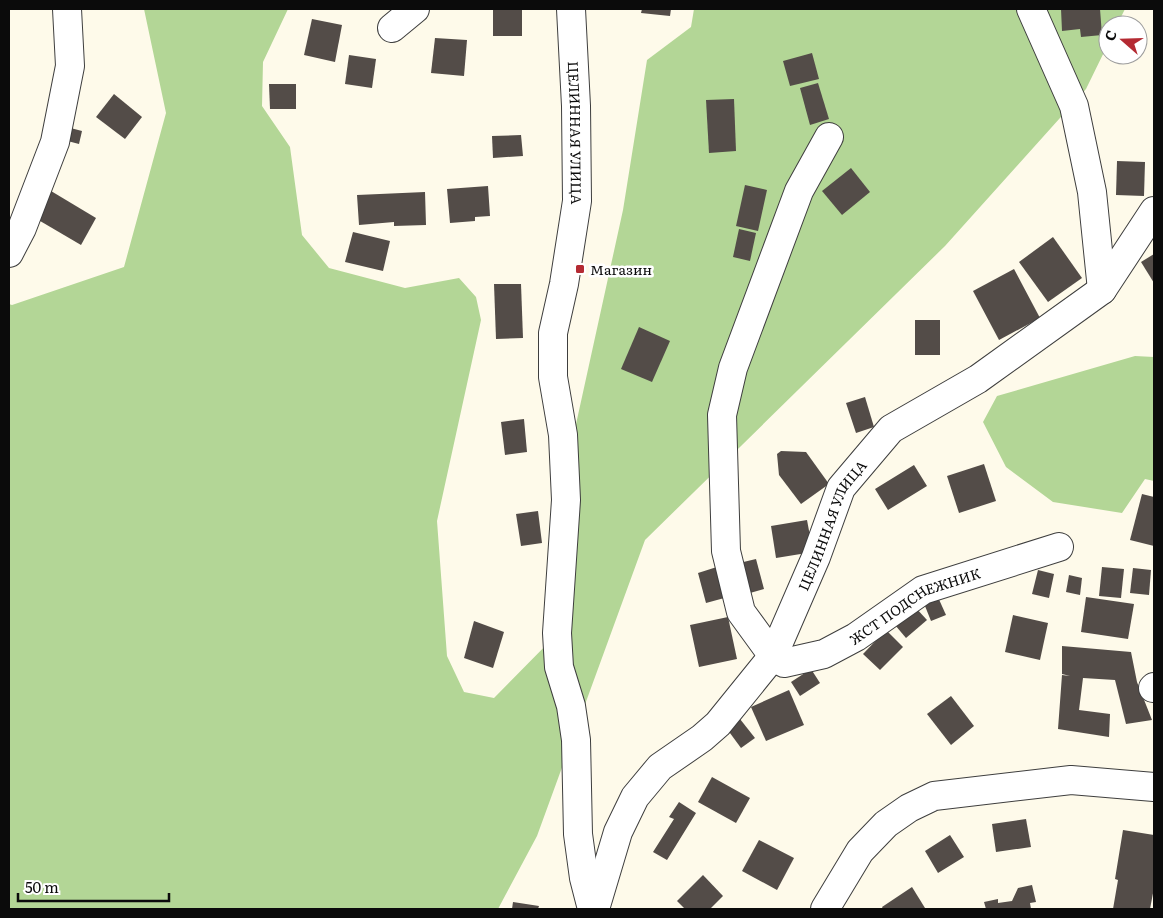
<svg xmlns="http://www.w3.org/2000/svg" width="1163" height="918" font-family="Literata,serif">
<style>
.forest{fill:#b3d696}
.building{fill:#534c48}
.lines{fill:none;stroke-linecap:round;stroke-linejoin:round}
.minor-casing{stroke:#3e3e3e;stroke-width:30}
.minor{stroke:#fff;stroke-width:28}
.poi-dot{fill:#b42a32;stroke:#fff;stroke-width:2}
.labels{text-anchor:middle;dominant-baseline:central;stroke-width:5;stroke-linejoin:round;paint-order:stroke}
.street-label{font-size:14px;fill:#0b0b0b;stroke:#fff}
.poi-label{font-size:14px;fill:#0b0b0b;stroke:#fff;text-anchor:start}
</style>
<rect width="100%" height="100%" fill="#fefaea"/>
<!-- forest -->
<g class="forest">
<path d="M144 9H288L263 62 262 106 290 147 302 235 329 268 405 288 459 278 476 297 481 320 437 521 447 656 464 692 494 698 561 630 571 447 623 210 647 60 691 27 694 9H1125L1117 25H1108V44L1086 89 945 246 645 540 537 836 498 909H9V304L12 305 124 267 166 113Z"/>
<path d="M1135 356 1154 357V481L1145 479 1122 513 1053 502 1006 467 983 422 997 396Z"/>
</g>
<!-- building -->
<g class="building">
<rect x="493" y="9" width="29" height="27"/>
<path d="M642 9H671L670 16 641 13Z"/>
<path d="M1061 9H1100L1102 35 1081 37 1080 29 1062 31Z"/>
<path d="M312 19 342 25 335 62 304 55Z"/>
<path d="M435 38 467 40 464 76 431 73Z"/>
<path d="M812 53 819 79 790 86 783 61Z"/>
<path d="M349 55 376 59 372 88 345 84Z"/>
<path d="M818 83 829 119 810 125 800 88Z"/>
<path d="M269 84H296V109H270Z"/>
<path d="M114 94 142 117 125 139 96 117Z"/>
<path d="M734 99 736 151 709 153 706 100Z"/>
<path d="M63 126 82 131 79 144 60 139Z"/>
<path d="M521 135 523 156 493 158 492 136Z"/>
<path d="M1117 161 1145 162 1144 196 1116 195Z"/>
<path d="M851 168 870 192 842 215 822 191Z"/>
<path d="M745 185 767 190 758 231 736 226Z"/>
<path d="M488 186 490 216 475 217V221L450 223 447 189Z"/>
<path d="M51 191 96 218 81 245 35 218Z"/>
<path d="M425 192 426 225 394 226V222L359 225 357 195Z"/>
<path d="M739 229 756 233 750 261 733 257Z"/>
<path d="M353 232 390 241 383 271 345 262Z"/>
<path d="M1053 237 1082 278 1048 302 1019 262Z"/>
<path d="M1154 254V283L1141 262Z"/>
<path d="M1014 269 1040 318 999 340 973 291Z"/>
<path d="M494 284H521L523 338 496 339Z"/>
<rect x="915" y="320" width="25" height="35"/>
<path d="M639 327 670 341 652 382 621 369Z"/>
<path d="M865 397 874 427 856 433 846 403Z"/>
<path d="M524 419 527 452 505 455 501 422Z"/>
<path d="M781 451 806 452 829 484 801 504 779 475 777 454Z"/>
<path d="M984 464 996 501 959 513 947 476Z"/>
<path d="M914 465 927 486 888 510 875 489Z"/>
<path d="M1142 494 1154 497V546L1130 540Z"/>
<path d="M538 511 542 543 521 546 516 514Z"/>
<path d="M807 520 813 552 776 558 771 526Z"/>
<path d="M756 559 764 589 743 595 735 564Z"/>
<path d="M720 566 728 597 706 603 698 573Z"/>
<path d="M1102 567 1124 569 1121 598 1099 596Z"/>
<path d="M1133 568 1151 570 1149 595 1130 593Z"/>
<path d="M1038 570 1054 574 1049 598 1032 594Z"/>
<path d="M1069 575 1082 578 1080 595 1066 592Z"/>
<path d="M937 595 946 615 931 621 923 601Z"/>
<path d="M1086 597 1134 604 1128 639 1081 632Z"/>
<path d="M915 607 927 620 906 638 895 625Z"/>
<path d="M1013 615 1048 623 1040 660 1005 652Z"/>
<path d="M728 617 737 659 699 667 690 625Z"/>
<path d="M474 621 504 632 493 668 464 658Z"/>
<path d="M886 630 903 647 880 670 863 654Z"/>
<path d="M1062 646 1131 652 1137 682 1152 720 1126 724 1115 680 1083 678 1079 710 1110 714 1109 737 1058 729 1062 675 1070 676 1062 674Z"/>
<path d="M811 669 820 683 800 696 791 682Z"/>
<path d="M789 690 804 725 766 741 751 707Z"/>
<path d="M951 696 974 726 951 745 927 714Z"/>
<path d="M740 719 755 738 741 748 727 729Z"/>
<path d="M712 777 750 798 736 823 698 802Z"/>
<path d="M679 802 696 813 667 860 653 852 674 819 669 817Z"/>
<path d="M1026 819 1031 847 996 852 992 824Z"/>
<path d="M1123 830 1154 835V888L1150 909H1113L1118 880 1115 879Z"/>
<path d="M950 835 964 857 938 873 925 851Z"/>
<path d="M759 840 794 858 777 890 742 871Z"/>
<path d="M703 875 723 896 710 909H685L677 901Z"/>
<path d="M1032 885 1036 902 1030 903 1031 909H986L984 902 998 899V903L1012 901 1018 888Z"/>
<path d="M912 887 925 908 883 909 882 907Z"/>
<path d="M513 902 539 906 538 909H512Z"/>
</g>
<g class="lines">
<defs>
<g id="minor">
<path id="s1" d="M571 9 576 106 577 201 564 284 553 333V377L563 435 566 500 557 633 559 667 571 706 576 740 578 834 584 878 592 909"/>
<path d="M1031 9 1074 106 1092 192 1102 290"/>
<path d="M392 28 415 9"/>
<path id="s2" d="M829 137 799 191 733 368 722 415 726 551 741 612 773 656 784 663 824 654 856 637 923 590 1059 547"/>
<path d="M9 253 22 228 55 142 70 66 67 9"/>
<path d="M1153 688 1154 687"/>
<path id="s3" d="M595 909 618 832 635 797 660 767 702 738 718 724 773 656 816 557 841 488 891 429 978 379 1102 290 1154 211"/>
<path d="M825 909 860 851 886 824 909 808 934 796 1071 780 1154 787"/>
</g>
</defs>
<!-- minor casing -->
<use href="#minor" class="minor-casing"/>
<!-- minor -->
<use href="#minor" class="minor"/>
</g>
<!-- markers -->
<rect class="poi-dot" x="575" y="264" width="10" height="10" rx="2.5"/>
<g class="labels">
<!-- street labels -->
<g class="street-label">
<text stroke="none"><textPath href="#s1" startOffset="124">ЦЕЛИННАЯ УЛИЦА</textPath></text>
<text stroke="none"><textPath href="#s3" startOffset="462">ЦЕЛИННАЯ УЛИЦА</textPath></text>
<text stroke="none"><textPath href="#s2" startOffset="710">ЖСТ ПОДСНЕЖНИК</textPath></text>
</g>
<!-- poi labels -->
<g class="poi-label">
<text x="590" y="269">Магазин</text>
</g>
</g>
<!-- border -->
<rect width="1163" height="918" fill="none" stroke="#0b0b0b" stroke-width="20"/>
<!-- north arrow -->
<g transform="translate(1123 40) rotate(290)"><circle r="24" fill="#ffffff" stroke="#9d9d9d"/>
<path d="M0-4L9 19L0 12L-9 19Z" fill="#b42a32"/>
<text y="-8" font-size="14" font-weight="bold" text-anchor="middle" fill="#0b0b0b">С</text>
</g>
<!-- scale -->
<path d="M18 893v8h151v-8" fill="none" stroke="#0b0b0b" stroke-width="2.5"/>
<text x="25" y="893" font-size="15" fill="#0b0b0b" stroke="#ffffff" stroke-width="4" paint-order="stroke">50 m</text>
</svg>
